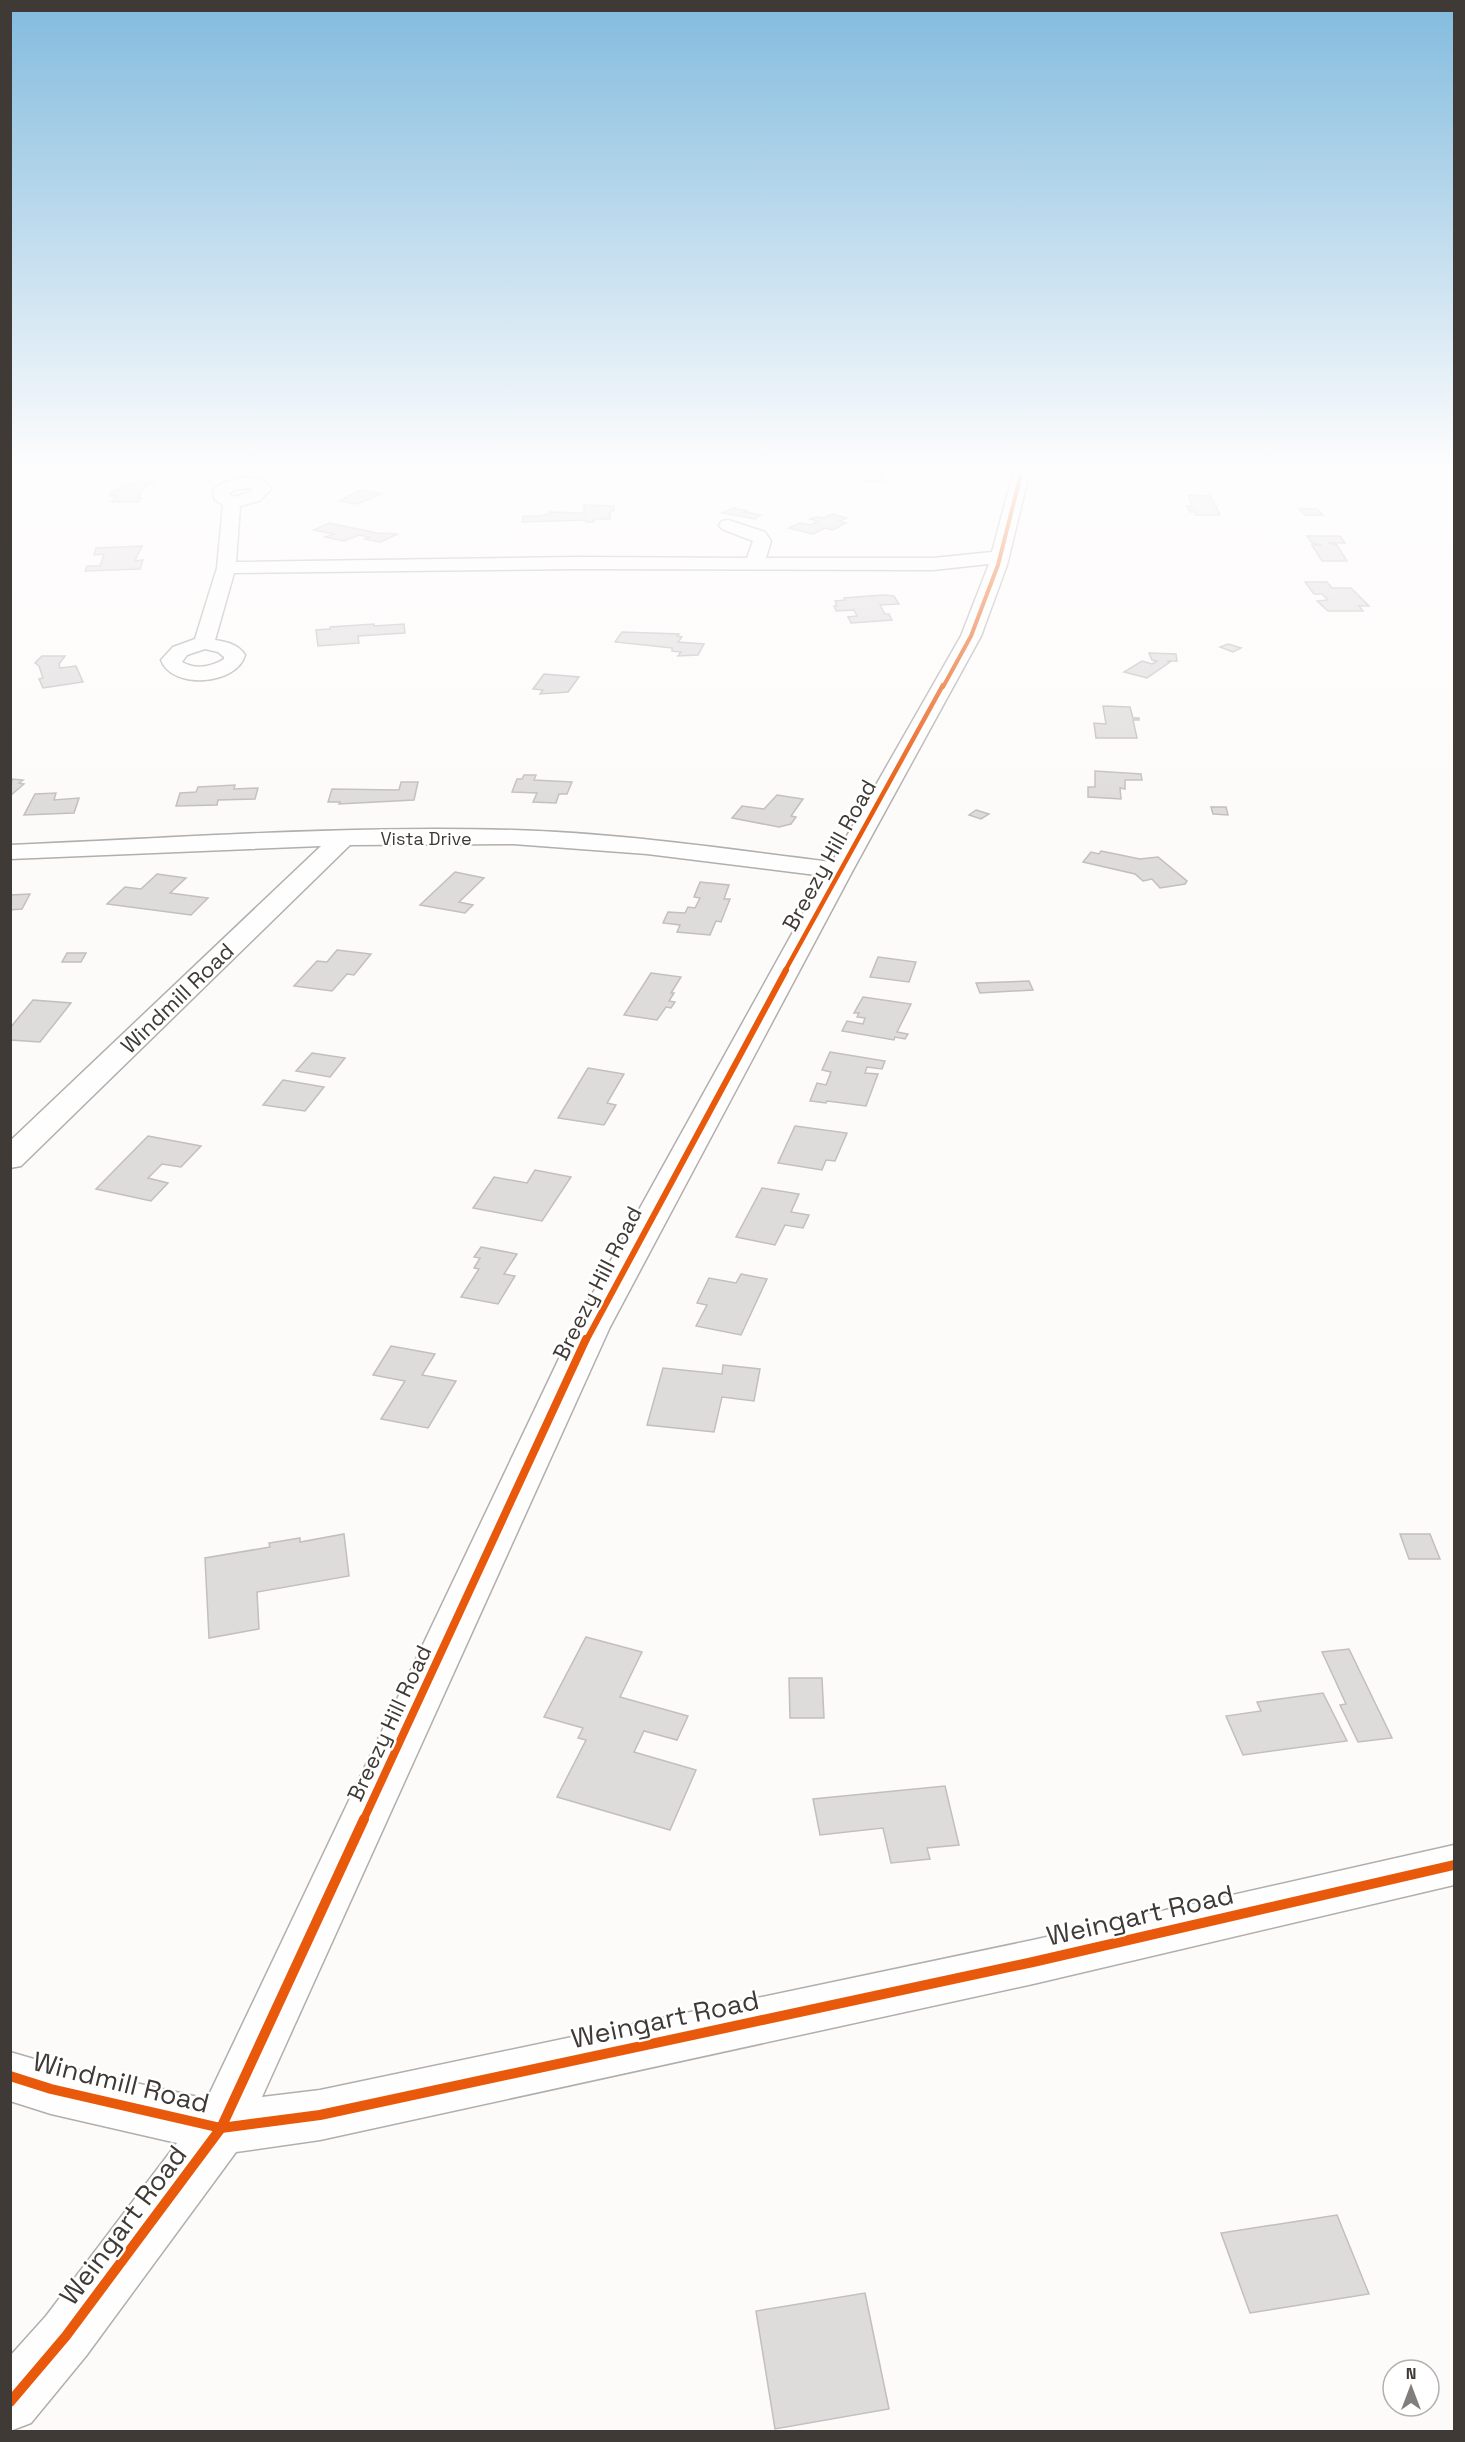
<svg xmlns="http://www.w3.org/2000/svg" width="1465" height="2442" font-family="'Space Grotesk',sans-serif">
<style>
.building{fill:#dedbdb;stroke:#c3bebf;stroke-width:1.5}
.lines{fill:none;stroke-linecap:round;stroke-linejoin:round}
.minor-casing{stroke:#b1aeab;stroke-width:3}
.minor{fill:#fffefe;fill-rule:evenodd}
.cycleway-far4-casing{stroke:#fff;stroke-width:6}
.cycleway-far3-casing{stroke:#fff;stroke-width:8}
.cycleway-far2-casing{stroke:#fff;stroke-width:10}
.cycleway-far1-casing{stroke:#fff;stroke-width:11}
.cycleway-casing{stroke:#fff;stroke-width:14}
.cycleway-far4{stroke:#e8590c;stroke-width:4}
.cycleway-far3{stroke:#e8590c;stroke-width:4.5}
.cycleway-far2{stroke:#e8590c;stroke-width:6}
.cycleway-far1{stroke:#e8590c;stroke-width:8}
.cycleway{stroke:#e8590c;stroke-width:10}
.labels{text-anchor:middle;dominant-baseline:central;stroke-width:5;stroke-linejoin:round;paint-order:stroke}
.far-street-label{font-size:18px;fill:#403a36;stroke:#fff}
.street-label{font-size:22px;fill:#403a36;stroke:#fff}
.near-street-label{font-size:27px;fill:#403a36;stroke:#fff}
</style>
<rect width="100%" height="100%" fill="#fdfbfa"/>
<!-- building -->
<g class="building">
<path d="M835 466H877L876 471H883L884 481 862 480 861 476H848V471L860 470H835Z"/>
<path d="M145 479 155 482 143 486H145L138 498H141L138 502H112L116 496H109L112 491H118L116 490 117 488Z"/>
<path d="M361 490 382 494 357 504 339 501Z"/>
<path d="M1188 495 1211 496 1220 515H1196L1195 512H1190L1187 506H1192Z"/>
<path d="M584 505 614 506V511L610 512V519H594V522H586V520L522 522 523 516H539L549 514V512L584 513Z"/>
<path d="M733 508 748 511 745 512 761 515 755 519 722 513Z"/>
<path d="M1299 509H1317L1323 515H1305Z"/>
<path d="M832 514 847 518 839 521 846 523 833 530 825 528 813 534 789 528 800 523 811 525 818 521 810 519 816 517 824 518Z"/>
<path d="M329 523 377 533 398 534 380 542 365 539 369 537 359 535 344 541 325 537 334 534 314 530Z"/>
<path d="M1307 536H1340L1345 543H1328L1337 545 1347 561H1322L1312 545H1322L1312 543Z"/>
<path d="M142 546 135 561 143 560 140 569 85 571 87 566H100L104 554 94 555 96 548Z"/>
<path d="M1305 582H1327L1332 588H1351L1369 606H1359L1363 611H1328L1317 601 1328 600 1322 594H1314Z"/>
<path d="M883 595 894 596 899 604 880 605 885 614H889L892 620 851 623 848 617 857 616 854 610 836 611 834 606H837L835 601 845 600 844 598Z"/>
<path d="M374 624V626L404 624 405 633 358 636 359 643 318 646 316 630 330 629V627Z"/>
<path d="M622 632 679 634 677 636 682 637 678 642 704 644 698 655 678 656 681 652 672 651V648L615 642Z"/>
<path d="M1228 644 1241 648 1233 652 1220 647Z"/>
<path d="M1149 653 1176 654 1177 661H1167L1170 662 1147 678 1124 672 1142 661 1152 664 1157 661 1152 660Z"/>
<path d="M42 656H65L59 664 60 668 76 666 83 682 43 688 39 679 43 678 39 666 35 663Z"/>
<path d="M544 674 579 677 568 692 540 694 543 690 533 689Z"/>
<path d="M1103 706 1130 707 1133 718H1139V720H1133L1137 738H1096L1094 723 1106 724Z"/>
<path d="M1095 771 1141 774 1142 780H1125V789L1120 788 1121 799 1088 797V787H1095Z"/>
<path d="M524 775H536L534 780 572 782 567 794H559L556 803 533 802 537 793 512 792 517 779H522Z"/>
<path d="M12 779 23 780 19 783 24 784 10 796Z"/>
<path d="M401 782H418L414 800 339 804 340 802H328L332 789 399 790Z"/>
<path d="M235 785 234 789 258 788 255 799 218 800 217 805 176 806 180 793 196 792 198 787Z"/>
<path d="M56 793 54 800 79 798 74 813 24 815 35 794Z"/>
<path d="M777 795 803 799 791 816 796 817 791 824 779 827 732 818 742 806 764 809Z"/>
<path d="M1211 807H1226L1228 815 1213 814Z"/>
<path d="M976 810 989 814 981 819 969 815Z"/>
<path d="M1101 851 1140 859 1158 857 1187 881 1185 884 1160 888 1152 879 1143 881 1135 874 1083 862 1091 852 1099 854Z"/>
<path d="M455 872 484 878 459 902 473 905 465 913 420 905Z"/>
<path d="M157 874 186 878 170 893 208 898 191 915 107 904 125 887 141 889Z"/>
<path d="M700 882 729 885 724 899H730L721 922 716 921 710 935 677 932 680 925 663 923 668 912 685 913 688 907 695 908 700 898 694 897Z"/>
<path d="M30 894 22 909 10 910V895Z"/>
<path d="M337 950 371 954 354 975 347 974 332 991 294 986 317 961 327 962Z"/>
<path d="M67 953H86L81 962H62Z"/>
<path d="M878 957 916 962 909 982 870 977Z"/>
<path d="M651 973 681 977 671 993H674L669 1001 675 1002 671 1008 666 1007 657 1020 624 1015Z"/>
<path d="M1029 981 1033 990 980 993 976 983Z"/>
<path d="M863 997 911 1004 897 1032 908 1034 905 1039 895 1037 894 1040 842 1031 847 1021 863 1024 865 1018 857 1017 859 1013H854Z"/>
<path d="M33 1000 71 1003 40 1042 10 1040V1028Z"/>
<path d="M830 1052 885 1061 882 1069 867 1067 865 1073 878 1074 866 1106 827 1101 826 1103 810 1101 817 1083 826 1085 831 1072 822 1070Z"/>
<path d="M312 1053 345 1058 330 1077 296 1071Z"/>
<path d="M588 1068 624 1074 607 1103 616 1105 604 1125 558 1118Z"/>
<path d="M283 1080 324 1087 305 1111 263 1105Z"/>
<path d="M795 1126 847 1133 835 1161 826 1160 822 1170 778 1163Z"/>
<path d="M148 1136 201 1146 181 1167 162 1164 148 1178 168 1183 151 1201 96 1189Z"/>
<path d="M535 1170 571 1177 542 1221 473 1208 494 1177 527 1183Z"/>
<path d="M762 1188 799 1194 791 1212 809 1215 803 1228 785 1225 775 1245 736 1237Z"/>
<path d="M481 1247 517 1254 504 1274 515 1276 498 1304 461 1297 479 1269 474 1268 480 1258 474 1257Z"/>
<path d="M741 1274 767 1279 741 1335 696 1326 707 1305 697 1303 709 1278 736 1283Z"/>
<path d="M391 1346 435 1354 422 1375 456 1381 428 1428 381 1419 405 1381 373 1375Z"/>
<path d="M723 1365 760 1369 754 1401 722 1397 714 1432 647 1425 663 1368 722 1374Z"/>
<path d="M344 1534 349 1576 257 1592 259 1629 209 1638 205 1558 270 1547 269 1543 300 1538V1542Z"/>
<path d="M1400 1534H1430L1440 1559H1409Z"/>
<path d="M586 1637 642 1652 620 1697 688 1716 677 1740 644 1731 634 1752 696 1770 670 1830 557 1797 586 1740 578 1738 583 1728 544 1717Z"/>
<path d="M1349 1649 1392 1738 1358 1742 1340 1705 1346 1704 1322 1652Z"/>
<path d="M789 1678H822L824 1718H790Z"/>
<path d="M1323 1693 1347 1741 1243 1755 1226 1716 1261 1711 1257 1702Z"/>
<path d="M945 1786 959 1845 927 1848 930 1859 891 1863 883 1828 820 1835 813 1799Z"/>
<path d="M1337 2215 1369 2294 1250 2313 1221 2233Z"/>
<path d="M865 2293 889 2409 775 2429 756 2311Z"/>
</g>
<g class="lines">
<defs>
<path id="minor" d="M1015 466H1031L1007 565 981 636 853 870 610 1327 262 2097 320 2090 1033 1940 1454 1845V1885L1033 1984 320 2140 236 2152 86 2356 31 2423 10 2431V2356L46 2316 177 2143 51 2114 10 2101V2052L51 2064 207 2099 574 1327 824 876 647 854 513 844 350 845 21 1166 10 1168V1141L321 846 10 859V845C177 838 346 825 513 830 619 833 726 849 832 862L961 636 989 564 933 570 578 569 234 573 215 640C227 642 238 644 245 655 237 685 172 690 161 660L173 647 195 639 217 568 223 505 215 500 213 491C224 476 260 472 272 488L259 501 240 506 236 562 578 557 747 558 753 541 722 529 719 525 722 521 728 520 765 532 771 541 766 558H933L992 552ZM248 488 253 489 247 493 234 497 229 494 234 490ZM205 649 218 652 224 657V659C211 667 195 670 182 662L187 655Z"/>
</defs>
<!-- minor casing -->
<use href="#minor" class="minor-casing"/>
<!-- minor -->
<use href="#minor" class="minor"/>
<defs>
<path id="cycleway-far4" d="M943 687 971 636 998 565 1023 466"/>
<path id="cycleway-far3" d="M785 971 943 685"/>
<path id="cycleway-far2" d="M586 1341 786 970"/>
<path id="cycleway-far1" d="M363 1821 586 1339"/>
<g id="cycleway">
<path d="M10 2076 51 2089 221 2128 320 2115 1033 1962 1454 1865"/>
<path d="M10 2402 66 2336 221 2128 364 1819"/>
</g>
</defs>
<!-- cycleway-far4 casing -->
<use href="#cycleway-far4" class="cycleway-far4-casing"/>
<!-- cycleway-far3 casing -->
<use href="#cycleway-far3" class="cycleway-far3-casing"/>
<!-- cycleway-far2 casing -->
<use href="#cycleway-far2" class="cycleway-far2-casing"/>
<!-- cycleway-far1 casing -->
<use href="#cycleway-far1" class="cycleway-far1-casing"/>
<!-- cycleway casing -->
<use href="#cycleway" class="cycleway-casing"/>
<!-- cycleway-far4 -->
<use href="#cycleway-far4" class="cycleway-far4"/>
<!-- cycleway-far3 -->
<use href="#cycleway-far3" class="cycleway-far3"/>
<!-- cycleway-far2 -->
<use href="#cycleway-far2" class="cycleway-far2"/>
<!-- cycleway-far1 -->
<use href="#cycleway-far1" class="cycleway-far1"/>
<!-- cycleway -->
<use href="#cycleway" class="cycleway"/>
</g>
<!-- sky -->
<linearGradient id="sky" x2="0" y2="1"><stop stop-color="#82bbde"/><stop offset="0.58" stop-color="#fefdfd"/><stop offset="1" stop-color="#fefdfd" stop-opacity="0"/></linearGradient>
<rect width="1465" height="808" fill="url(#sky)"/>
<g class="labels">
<!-- far-street labels -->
<g class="far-street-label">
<text x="426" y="838">Vista Drive</text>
</g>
<!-- street labels -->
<g class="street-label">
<text transform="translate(829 855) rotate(-61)">Breezy Hill Road</text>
<text transform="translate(177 998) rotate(-44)">Windmill Road</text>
<text transform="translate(597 1283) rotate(-63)">Breezy Hill Road</text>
<text transform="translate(389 1723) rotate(-65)">Breezy Hill Road</text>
</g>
<!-- near-street labels -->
<g class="near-street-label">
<text transform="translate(1140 1915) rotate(-13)">Weingart Road</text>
<text transform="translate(665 2019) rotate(-12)">Weingart Road</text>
<text transform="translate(121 2082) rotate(14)">Windmill Road</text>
<text transform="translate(123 2225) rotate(-53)">Weingart Road</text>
</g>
</g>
<!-- border -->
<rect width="1465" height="2442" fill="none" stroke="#403a36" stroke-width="24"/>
<!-- north arrow -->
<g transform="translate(1411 2388)"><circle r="28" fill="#ffffff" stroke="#b3b0af" stroke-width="1.5"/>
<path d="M0-4.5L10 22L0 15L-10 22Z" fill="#827e7b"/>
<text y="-9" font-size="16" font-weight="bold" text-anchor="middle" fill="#403a36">N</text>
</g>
</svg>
